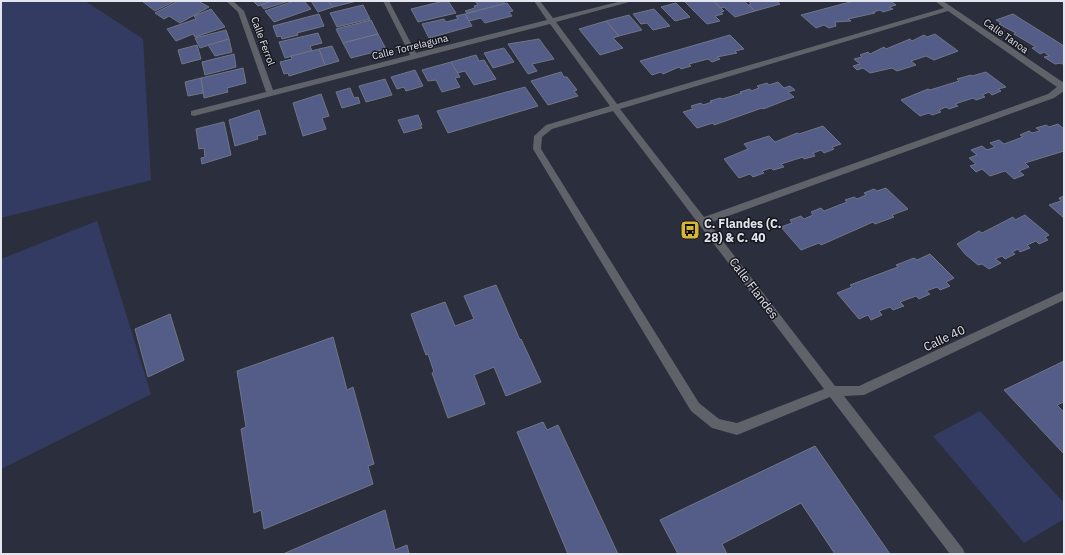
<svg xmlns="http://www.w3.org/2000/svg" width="1065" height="555" font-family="'IBM Plex Sans',sans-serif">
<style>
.green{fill:#343b62}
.building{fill:#545d88;stroke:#707586}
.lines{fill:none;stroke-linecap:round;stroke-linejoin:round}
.minor{fill:#60626a;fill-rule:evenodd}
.labels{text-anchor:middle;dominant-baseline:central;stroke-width:3;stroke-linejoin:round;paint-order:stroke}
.far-street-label{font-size:10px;fill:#e3e5ef;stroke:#16171e}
.poi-label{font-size:12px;font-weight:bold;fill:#e3e5ef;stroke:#16171e;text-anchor:start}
.street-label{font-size:12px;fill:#e3e5ef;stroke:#16171e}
</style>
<rect width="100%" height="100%" fill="#2b2f3d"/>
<!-- green -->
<g class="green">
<path d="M1 1H85L143 39 151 180 1 218Z"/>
<path d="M97 221 151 394 1 469V259Z"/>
<path d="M980 411 1064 503V519L1024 543 933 436Z"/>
</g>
<!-- building -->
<g class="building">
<path d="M142 1H175L155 11Z"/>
<path d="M178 1H198L209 7 180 23 169 16 164 19 155 13Z"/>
<path d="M256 1H272L258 6 254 2Z"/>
<path d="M272 1H289L264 9 261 5Z"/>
<path d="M294 1H304L311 9 274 22 265 11Z"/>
<path d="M311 1H328L333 7 318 12Z"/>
<path d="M328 1H357L333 7Z"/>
<path d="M444 1H448L456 13 418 22 411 9Z"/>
<path d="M475 1H503L505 4 467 13 465 11 475 8 474 6 478 5Z"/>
<path d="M684 1H713L724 11 721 12 723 14 715 16 720 21 707 24Z"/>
<path d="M713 1H744L755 11 735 17 724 7 721 8Z"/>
<path d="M748 1H776L780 4 755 11 749 5 751 4Z"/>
<path d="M854 1H891L896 5 889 7 893 9 883 12 880 10 873 12 875 13 848 19 851 21 835 22 836 26 829 28 824 25 816 28 801 15Z"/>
<path d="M507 3 513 11 509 12 512 16 485 23 481 18 469 21 465 14Z"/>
<path d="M676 3 690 17 675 21 661 7Z"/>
<path d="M363 5 370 19 337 27 330 13Z"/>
<path d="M211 9 225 27 195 37 193 34 176 41 167 29 196 19 194 16Z"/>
<path d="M654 9 670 26 653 30 647 23 641 24 633 14Z"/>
<path d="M319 14 324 26 297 33 298 35 282 39 281 36 277 37 273 26Z"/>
<path d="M465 14 472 26 429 38 422 24 444 19 446 22 458 19 456 16Z"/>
<path d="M1013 14 1064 46V65L1061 63 1055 64 1044 57 1049 56 1044 52 1040 54 1032 48 1036 47 1014 34 1016 33 999 24 1001 23 996 20Z"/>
<path d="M629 15 642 30 619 36 606 21Z"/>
<path d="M371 20 378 34 343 43 336 29Z"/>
<path d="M606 21 619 36 613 38 623 48 600 55 579 29Z"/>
<path d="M226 30 229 39 200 48 195 38Z"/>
<path d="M318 33 322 43 310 46 312 51 285 58 279 42Z"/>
<path d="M378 34 386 49 351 58 343 43Z"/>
<path d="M935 34 958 51 934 60 926 56 911 61 916 65 897 71 892 68 870 73 863 68 857 70 853 66 860 64 854 59 862 57 860 55 868 52 870 54 884 47 886 49 910 39 912 41 924 35 927 37Z"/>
<path d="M730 35 744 49 735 51 737 53 717 57 720 59 712 62 708 59 689 64 691 66 681 69 679 67 663 74 661 72 652 75 640 61Z"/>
<path d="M229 39 232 52 215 56 208 45Z"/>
<path d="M539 39 554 59 532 64 537 71 528 74 508 44Z"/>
<path d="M197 45 201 59 182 64 178 50Z"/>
<path d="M332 46 339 61 325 65 319 49Z"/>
<path d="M504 48 514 62 493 68 484 53Z"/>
<path d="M319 49 325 65 289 76 288 73 284 74 280 62 292 59 291 56Z"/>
<path d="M234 54 236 67 205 75 202 62Z"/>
<path d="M476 55 479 61 484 60 496 79 474 85 465 71 457 73 451 62Z"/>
<path d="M451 62 460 77 455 78 460 87 442 92 436 80 428 81 422 70Z"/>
<path d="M243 68 246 83 227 88 228 92 204 98 201 78Z"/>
<path d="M415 70 423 86 406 91 404 87 397 89 391 77Z"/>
<path d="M561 72 564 77H567L577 90 574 91 578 96 548 105 531 81Z"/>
<path d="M986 72 1006 87 998 89 1001 91 992 95 989 92 982 95 985 97 976 100 973 98 955 104 958 106 949 109 946 107 939 110 941 112 932 115 929 113 920 116 901 100 928 89 930 90 959 81 957 79 971 75 972 76Z"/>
<path d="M201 78 203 93 188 96 185 82Z"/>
<path d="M385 79 392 95 366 102 359 86Z"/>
<path d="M778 82 784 88 790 86 795 90 788 92 794 97 763 109 762 108 714 125 713 123 697 128 683 112 693 109 691 106 701 103 703 105 712 102 710 101 720 98 722 99 742 93 740 92 750 89 751 91 759 88 757 86 767 83 769 85Z"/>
<path d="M525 87 538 106 448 133 437 111Z"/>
<path d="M350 88 354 98 358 97 360 103 342 108 336 92Z"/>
<path d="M321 94 329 116 322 118 326 129 303 136 293 103Z"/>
<path d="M259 110 266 134 257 136 258 139 235 146 229 120Z"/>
<path d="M418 115 422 125H420L422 128 404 133 398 120Z"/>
<path d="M224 122 231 155 202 164 201 158 205 157 204 148 199 149 196 129Z"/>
<path d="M1058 124 1064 129V151L1025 163 1029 167 1019 171 1024 175 1014 179 1005 171 990 176 982 169 976 172 970 166 976 164 969 158 977 155 971 150 982 146 987 150 995 147 990 143 999 140 1004 144 1023 137 1020 135 1029 131 1032 133 1040 131 1036 128 1046 125 1049 127Z"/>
<path d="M823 126 841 144 832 147 834 149 824 153 821 150 813 153 815 156 804 159 803 157 781 164 784 167 773 170 771 168 762 171 764 173 753 177 750 174 739 178 724 159 748 149 744 144 769 136 775 142 797 133 799 134Z"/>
<path d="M886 188 908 209 892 215 894 217 875 224 873 222 821 245 819 243 801 250 781 227 792 223 790 220 801 216 804 219 813 215 811 212 821 208 824 211 847 202 845 200 854 197 857 199 866 195 864 193 874 189 877 191Z"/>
<path d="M1064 196V218L1049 205 1061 201 1059 198Z"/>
<path d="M1025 215 1049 235 1045 237 1048 240 1039 244 1036 241 1027 245 1030 248 1020 252 1018 249 1012 252 1015 254 1005 259 1002 256 995 259 1001 263 989 269 982 264 978 265 965 254 957 244 979 231 982 233 1013 217 1015 220Z"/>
<path d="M930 254 954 278 946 282 950 286 940 290 937 287 926 291 930 294 919 299 916 296 900 302 904 306 893 310 890 307 879 311 882 315 871 320 868 315 859 319 837 293 852 287 850 285 898 267 896 265 914 258 917 260Z"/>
<path d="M496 285 520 340 521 339 541 382 506 396 494 367 474 375 485 404 448 418 432 373 434 372 428 354 426 355 411 314 445 302 455 326 474 319 464 296Z"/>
<path d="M170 314 184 360 148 377 135 329Z"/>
<path d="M333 337 347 390 353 387 374 464 368 466 373 484 264 529 261 510 254 513 241 429 246 427 237 371Z"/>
<path d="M1064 361V402L1057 405 1064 412V454L1004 390Z"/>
<path d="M543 422 547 430 558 425 618 554H568L517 432Z"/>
<path d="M815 446 890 554H835L801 503 722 544 727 554H678L660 520Z"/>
<path d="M385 510 395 550 407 545 409 554H283Z"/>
</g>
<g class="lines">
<!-- minor -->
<path class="minor" d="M226 1H233L244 11 273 90 410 55 383 1H389L416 53 547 20 534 1H540L553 18 622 1H633L556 22 617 104 944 8 935 1H943L1064 83V91L1054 98 709 223 835 386H859L1064 291V300L864 395 844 396 963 549 965 554H950L830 397 737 435 712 428 691 411 533 149 534 136 546 125 610 106 550 24 194 116 191 115V111L266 92 238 12ZM948 11 1057 87 1048 94 704 217 620 109ZM613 111 824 389 737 423 719 419 699 403 541 149 542 137 552 129Z"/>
</g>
<!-- icons -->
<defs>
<symbol id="bus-square" viewBox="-11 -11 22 22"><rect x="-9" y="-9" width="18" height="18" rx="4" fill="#d6b534" stroke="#16171e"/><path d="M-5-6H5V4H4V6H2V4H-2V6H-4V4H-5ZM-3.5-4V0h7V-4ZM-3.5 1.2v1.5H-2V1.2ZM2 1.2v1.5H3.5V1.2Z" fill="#111"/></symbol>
</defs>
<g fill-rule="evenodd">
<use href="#bus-square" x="679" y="219" width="22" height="22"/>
</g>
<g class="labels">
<!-- far-street labels -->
<g class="far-street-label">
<text transform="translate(1006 36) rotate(35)">Calle Tanoa</text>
<text transform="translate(263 41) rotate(70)">Calle Ferrol</text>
<text transform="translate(410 47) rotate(-14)">Calle Torrelaguna</text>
</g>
<!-- poi labels -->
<g class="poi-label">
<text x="704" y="223">C. Flandes (C.<tspan x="704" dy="14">28) &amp; C. 40</tspan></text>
</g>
<!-- street labels -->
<g class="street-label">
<text transform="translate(754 288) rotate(53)">Calle Flandes</text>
<text transform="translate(944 338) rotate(-25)">Calle 40</text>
</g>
</g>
<!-- border -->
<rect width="1065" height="555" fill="none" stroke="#e3e5ef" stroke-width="4"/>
</svg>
